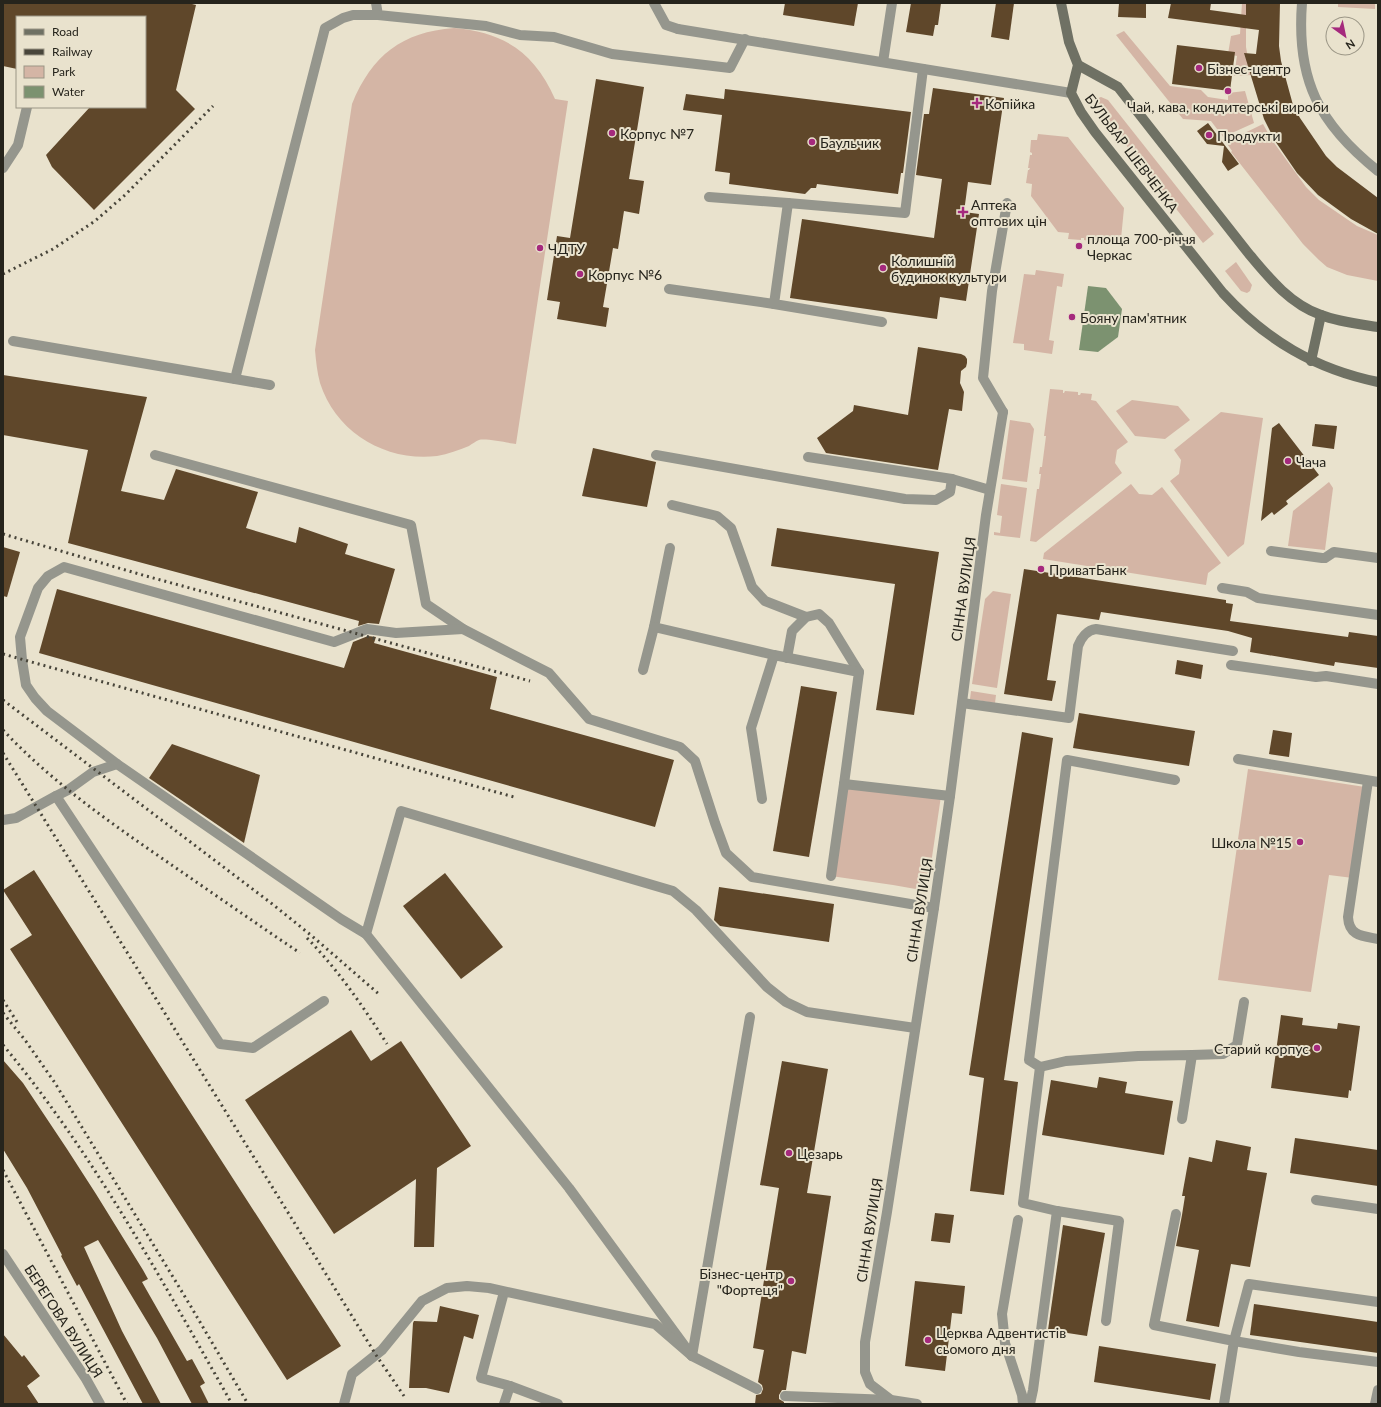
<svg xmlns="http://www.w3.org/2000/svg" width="1381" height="1407" font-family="Lato,sans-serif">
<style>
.green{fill:#d4b5a5}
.water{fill:#7c9270}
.building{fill:#5f472a}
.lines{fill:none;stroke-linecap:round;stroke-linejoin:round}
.service{stroke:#95968d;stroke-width:10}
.minor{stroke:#95968d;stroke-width:10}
.secondary{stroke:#6f7164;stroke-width:10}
.rail{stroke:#48453a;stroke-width:3;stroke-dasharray:2 4;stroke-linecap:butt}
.poi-dot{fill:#a5297d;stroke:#e9e2cd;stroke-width:1.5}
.labels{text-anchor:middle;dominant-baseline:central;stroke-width:4;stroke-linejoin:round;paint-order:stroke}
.poi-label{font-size:14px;fill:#26241c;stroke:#e9e2cd;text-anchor:start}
.street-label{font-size:14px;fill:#26241c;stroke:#e9e2cd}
</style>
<rect width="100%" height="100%" fill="#e9e2cd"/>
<!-- green -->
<g class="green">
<path d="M1242 3H1246V47L1251 75 1234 76 1237 56 1228 54 1231 36 1240 34Z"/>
<path d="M1338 3H1375V9L1338 7Z"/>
<path d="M454 28C504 32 535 53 555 99L568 101 516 444C509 443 485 438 479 440 476 441 472 444 469 446 459 450 448 454 437 456 386 462 336 433 320 383 317 372 316 361 315 350L352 104C372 55 402 32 454 28Z"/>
<path d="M1124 31 1170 86 1201 90 1208 97 1228 100V93L1245 91 1254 123 1223 137 1211 121 1183 119 1116 35Z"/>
<path d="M1101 97 1108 100 1214 234 1203 243 1097 108C1094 103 1095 99 1101 97Z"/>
<path d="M1263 124 1272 140 1306 187 1319 200 1357 226 1378 235V281L1347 275 1327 267 1319 260 1303 244 1231 152 1232 151 1226 142Z"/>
<path d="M1038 134 1068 137 1124 208 1121 239 1113 238 1112 244 1099 243V240H1097L1096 242 1084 240V238H1081V240L1068 239 1069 233 1058 232 1031 196 1032 184 1026 183 1028 170H1029L1030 168H1028L1030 155H1032V153L1030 152 1031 140H1037Z"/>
<path d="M1236 262 1252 285 1250 291 1247 293 1241 291 1225 271Z"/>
<path d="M1036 270 1064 274 1062 287 1057 286 1049 340 1054 341 1052 354 1024 350V344L1013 343 1024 274 1035 275Z"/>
<path d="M1050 389 1063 390V393H1064L1065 391 1078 392V395H1080L1081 393 1092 394 1091 400 1096 401 1128 442 1117 450 1115 463 1122 473 1036 542 1030 541 1037 489H1039L1041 474H1039L1040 467H1042L1046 436H1044Z"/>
<path d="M1132 400 1178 406 1190 420 1165 439 1135 436 1116 411Z"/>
<path d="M1221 412 1263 418 1244 544 1228 557 1170 481 1179 474 1181 460 1174 450Z"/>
<path d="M1010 420 1030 423 1034 429 1027 482 1002 479Z"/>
<path d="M1329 482 1333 488 1325 550 1288 546 1293 511Z"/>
<path d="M1001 484 1027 488 1020 538 994 535V532L1000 533 1002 516 997 515Z"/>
<path d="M1131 484 1139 494 1152 495 1162 487 1221 563 1208 573 1206 585 1043 559 1044 553Z"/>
<path d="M993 591 1011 594 997 688 972 684 985 599Z"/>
<path d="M971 691 996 695 995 703 970 699Z"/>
<path d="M1248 769 1365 787 1353 878 1329 875 1311 992 1218 980Z"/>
<path d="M844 784 941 796 927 891 893 885 831 876Z"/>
</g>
<!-- water -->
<path class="water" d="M1088 286 1106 288 1122 309 1118 337 1098 352 1079 350Z"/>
<!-- building -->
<g class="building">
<path d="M3 3H188L196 5 176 90 195 109 94 210 52 167 46 155 90 107H145V17H17V69L3 66Z"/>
<path d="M785 3H858L854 26 783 15Z"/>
<path d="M911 3H941L938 25H935L933 36 906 32Z"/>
<path d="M996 3H1014L1009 40 991 37Z"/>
<path d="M1119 3H1146V18L1118 17Z"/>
<path d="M1171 3H1211L1210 10 1246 15V3H1280L1279 46 1281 61 1293 105 1300 118 1326 156 1337 167 1378 198V234L1351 219 1318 195 1297 173 1275 141 1264 119 1244 53 1256 54 1259 30 1168 18Z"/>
<path d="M1177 45 1235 52 1230 91 1172 84Z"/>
<path d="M596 79 644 87 629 179 644 181 639 214 624 211 618 249 613 248 603 307 609 308 606 327 557 319 560 302 547 300 557 236 570 238Z"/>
<path d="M933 88 1004 98 991 185 968 182 964 212 979 214 966 301 940 297 937 319 790 298 802 219 934 238 942 179 916 175 924 114H929Z"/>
<path d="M725 89 911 112 903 173H901L898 194 817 184 816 188H811L805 194 729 184 730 173 715 171 722 115 683 110 686 94 724 99Z"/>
<path d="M1208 123 1239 164 1228 171 1222 162 1224 146 1207 144 1197 131Z"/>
<path d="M918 347 961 354 965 356 967 359V363L966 367 961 371 960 383 964 392 962 411 949 409 938 470 826 453 817 438 853 411 854 405 908 415Z"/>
<path d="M3 375 147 397 121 491 164 500 176 469 258 492 246 528 296 543 299 527 348 544 345 554 395 569 379 624 368 623 358 626 359 621 68 543 88 450 3 435Z"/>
<path d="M1279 423 1319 475 1286 501 1288 504 1274 515 1272 512 1261 521 1272 428Z"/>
<path d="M1315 424 1337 426 1334 449 1312 446Z"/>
<path d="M593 448 656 462 647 507 582 496Z"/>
<path d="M777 528 939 552 914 715 876 710 895 584 771 566Z"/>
<path d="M3 547 20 552 7 597 3 596Z"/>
<path d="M1024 569 1226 600V603L1233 604 1230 621 1348 637 1349 632 1378 636V668L1335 662 1334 666 1250 652 1252 638 1228 631 1101 612 1099 620 1057 614 1047 680 1056 681 1052 701 1004 694Z"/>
<path d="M57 589 344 668 353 642 368 636 376 637 374 643 497 677 490 709 674 760 655 827 39 653Z"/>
<path d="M1177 660 1203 665 1201 679 1175 674Z"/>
<path d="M801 686 837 692 809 857 773 851Z"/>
<path d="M1079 713 1195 731 1189 766 1073 748Z"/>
<path d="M1273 730 1292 733 1289 757 1269 754Z"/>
<path d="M1022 732 1053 738 1004 1080 1018 1082 1004 1195 970 1191 984 1078 969 1075Z"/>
<path d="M172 744 260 775 244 843 149 778Z"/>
<path d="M34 870 341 1346 287 1380 10 949 32 935 3 890Z"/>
<path d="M445 873 503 947 461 979 403 906Z"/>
<path d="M719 887 834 904 829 942 720 926 714 920Z"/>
<path d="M1281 1015 1303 1018 1302 1025 1337 1029 1338 1023 1360 1026 1351 1091 1349 1090 1348 1098 1271 1088Z"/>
<path d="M351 1030 371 1061 401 1041 471 1146 437 1168 434 1247H414L416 1179 334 1234 245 1100Z"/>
<path d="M3 1060 23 1083 67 1149 96 1194 143 1270 148 1279 142 1282 187 1361 192 1359 205 1383 200 1386 209 1404H192L157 1338 98 1240 84 1247 122 1331 161 1404H143L79 1284 77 1286 61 1256 62 1255 27 1188 3 1149Z"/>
<path d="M782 1061 828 1069 807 1193 831 1196 806 1354 792 1351 786 1390H782L779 1395V1399L784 1402V1404H755L756 1395 761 1394 763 1389 762 1385 758 1382 764 1350 753 1348 779 1188 760 1185Z"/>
<path d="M1099 1077 1127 1082 1125 1093 1173 1101 1164 1155 1042 1135 1051 1080 1097 1088Z"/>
<path d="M1295 1138 1378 1150V1186L1290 1173Z"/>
<path d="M1216 1140 1251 1147 1247 1170 1267 1173 1250 1267 1231 1264 1219 1327 1186 1321 1199 1250 1176 1246 1182 1215 1185 1196H1182L1189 1157 1212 1162Z"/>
<path d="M935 1213 954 1215 950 1243 931 1241Z"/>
<path d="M1063 1225 1105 1233 1087 1336 1048 1330Z"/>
<path d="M915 1281 965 1286 962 1314 952 1313 945 1371 905 1366Z"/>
<path d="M1254 1304 1378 1322V1353L1250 1335Z"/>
<path d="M440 1306 479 1315 473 1339 464 1336 449 1393 426 1388H409L413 1323 414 1321 437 1322Z"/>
<path d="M3 1334 22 1357 24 1355 40 1376 27 1386 39 1404H3Z"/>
<path d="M1099 1346 1216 1364 1210 1400 1094 1382Z"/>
</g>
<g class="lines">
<!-- service -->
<g class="service">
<path d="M376 3 378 15 486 26 520 35 554 37 612 54 730 68 745 39"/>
<path d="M654 3 666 25 678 29"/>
<path d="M1302 3C1296 80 1319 124 1378 171"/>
<path d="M883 62 892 3"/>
<path d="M3 168 18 145 27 107"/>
<path d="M709 197 788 203"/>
<path d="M669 289 774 304"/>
<path d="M882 322 774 304 788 203 905 213 923 69"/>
<path d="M13 341 235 379 325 28 343 18 353 15H378"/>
<path d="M235 379 270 385"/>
<path d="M1003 412 983 378 992 291 1007 203"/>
<path d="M155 455 411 525 426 604 463 629 549 673 589 719 680 747 695 761 715 823 726 853 752 877 934 908"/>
<path d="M656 455 905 499 936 500 950 492 952 479"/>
<path d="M808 457 952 479 990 490"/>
<path d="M672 505 717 516 731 528 752 587 765 601 806 617"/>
<path d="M1271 551 1322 558H1325L1334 552 1378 558"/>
<path d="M1222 588 1247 592 1258 598 1378 615"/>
<path d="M654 627 670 548"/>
<path d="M463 629 396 633 367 629 334 642 64 567 48 576 38 588 20 637 22 660 26 685 35 698 47 711 117 764 341 919 366 934 401 811 673 891 696 910 767 987 786 1002 807 1012 915 1028"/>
<path d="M787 658 792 631 806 617 819 614 829 623 859 672"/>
<path d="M1231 665 1316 677 1326 676 1378 684"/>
<path d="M643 670 654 627 774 655"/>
<path d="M962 703 1069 718 1078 646C1081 638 1087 630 1096 629L1233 651"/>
<path d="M1238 759 1378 782"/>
<path d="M117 764 93 772 68 790 56 796 220 1044 253 1048 324 1001"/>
<path d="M1368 781 1348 917C1349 936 1362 936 1378 939"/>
<path d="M762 799 751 728 774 655 859 672 844 784"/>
<path d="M3 820 16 818 56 796"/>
<path d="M831 876 844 784 950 796"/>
<path d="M366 934 569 1188 692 1356"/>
<path d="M1192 1055 1223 1054 1237 1045 1244 1002"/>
<path d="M1040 1067 1066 1061 1138 1056 1192 1055 1182 1119"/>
<path d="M1316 1200 1378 1209"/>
<path d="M1057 1211 1119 1221 1106 1321"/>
<path d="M1176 1214 1154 1325 1234 1341 1224 1404"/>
<path d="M1018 1220 1002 1314 1005 1343 1022 1395 1023 1404"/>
<path d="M504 1292 481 1378 510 1386 558 1404"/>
<path d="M1378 1302 1249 1284 1234 1341 1299 1352 1378 1362"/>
<path d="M692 1356 750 1017"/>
<path d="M785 1396 891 1400"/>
<path d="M344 1404 352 1374 382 1350 422 1301 447 1288 467 1286 489 1288 655 1324 692 1356 757 1389"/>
<path d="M504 1404 510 1386"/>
<path d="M1030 1404 1033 1390 1057 1211 1023 1203 1040 1067 1029 1060 1067 760 1175 780"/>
<path d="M1375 1404 1378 1390"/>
</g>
<!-- minor -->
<g class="minor">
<path d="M678 29 1071 93"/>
<path d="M3 1254 86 1379 100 1404"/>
<path d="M917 1404 891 1400 870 1384 865 1372V1342L887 1212 934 908 950 796 986 515 1003 412"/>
</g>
<!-- secondary -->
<g class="secondary">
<path d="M1061 3 1069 42 1078 65 1071 93 1081 112 1095 132 1223 293C1266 340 1315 369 1378 382"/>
<path d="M1078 65 1118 87 1249 254C1269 278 1290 304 1321 315 1339 322 1359 324 1378 327"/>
<path d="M1311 361 1321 315"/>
</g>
<!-- rail -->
<g class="rail">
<path d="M3 274 53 249 95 221 125 195 213 106"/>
<path d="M3 534 146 576 530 681"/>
<path d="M3 654 514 797"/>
<path d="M3 700 271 903 312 936 380 995"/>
<path d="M3 730C51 781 105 819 163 859 208 890 254 922 300 953"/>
<path d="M3 753 153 994 376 1355 404 1396"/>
<path d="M307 938C339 971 362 1005 387 1044"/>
<path d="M3 1000 19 1025"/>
<path d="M3 1013 25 1040 55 1083 190 1305 248 1404"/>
<path d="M3 1045C94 1154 162 1281 232 1404"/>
<path d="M3 1170 127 1404"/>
</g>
</g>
<!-- markers -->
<g class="poi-dot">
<circle cx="1199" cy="68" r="4"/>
<circle cx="1228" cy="91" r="4"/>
<path d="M975 97h4v4h4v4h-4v4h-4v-4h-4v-4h4z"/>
<circle cx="612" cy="133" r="4"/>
<circle cx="1209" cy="135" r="4"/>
<circle cx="812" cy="142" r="4"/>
<path d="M961 206h4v4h4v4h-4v4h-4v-4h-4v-4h4z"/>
<circle cx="1079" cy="246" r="4"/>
<circle cx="540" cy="248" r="4"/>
<circle cx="883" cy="268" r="4"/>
<circle cx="580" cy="274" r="4"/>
<circle cx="1072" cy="317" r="4"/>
<circle cx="1288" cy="461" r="4"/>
<circle cx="1041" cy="569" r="4"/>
<circle cx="1300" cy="842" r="4"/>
<circle cx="1317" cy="1048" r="4"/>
<circle cx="789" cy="1153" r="4"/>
<circle cx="791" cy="1281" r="4"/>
<circle cx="928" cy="1340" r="4"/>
</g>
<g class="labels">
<!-- poi labels -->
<g class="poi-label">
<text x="1207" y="68">Бізнес-центр</text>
<text x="985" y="103">Копійка</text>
<text x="1228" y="106" text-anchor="middle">Чай, кава, кондитерські вироби</text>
<text x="620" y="133">Корпус №7</text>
<text x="1217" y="135">Продукти</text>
<text x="820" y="142">Баульчик</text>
<text x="971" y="204">Аптека<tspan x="971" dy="16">оптових цін</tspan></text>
<text x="1087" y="238">площа 700-річчя<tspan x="1087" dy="16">Черкас</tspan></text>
<text x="548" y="248">ЧДТУ</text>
<text x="891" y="260">Колишній<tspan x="891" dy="16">будинок культури</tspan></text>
<text x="588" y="274">Корпус №6</text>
<text x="1080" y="317">Бояну пам'ятник</text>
<text x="1296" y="461">Чача</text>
<text x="1049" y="569">ПриватБанк</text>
<text x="1292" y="842" text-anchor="end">Школа №15</text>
<text x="1309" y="1048" text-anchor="end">Старий корпус</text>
<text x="797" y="1153">Цезарь</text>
<text x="783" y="1273" text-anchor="end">Бізнес-центр<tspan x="783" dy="16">"Фортеця"</tspan></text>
<text x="936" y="1332">Церква Адвентистів<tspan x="936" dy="16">сьомого дня</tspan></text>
</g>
<!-- street labels -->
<g class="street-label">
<text transform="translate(1132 153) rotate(53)">БУЛЬВАР ШЕВЧЕНКА</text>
<text transform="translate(963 589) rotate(-82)">СІННА ВУЛИЦЯ</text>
<text transform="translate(919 910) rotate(-81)">СІННА ВУЛИЦЯ</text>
<text transform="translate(869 1230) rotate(-81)">СІННА ВУЛИЦЯ</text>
<text transform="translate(64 1321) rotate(57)">БЕРЕГОВА ВУЛИЦЯ</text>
</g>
</g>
<!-- border -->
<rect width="1381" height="1407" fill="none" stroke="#26241c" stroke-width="8"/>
<!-- legend -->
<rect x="16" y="16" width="130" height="92" fill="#e9e2cd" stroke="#9b9686"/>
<rect x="24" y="29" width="20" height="6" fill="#6f7164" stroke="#9b9686"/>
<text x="52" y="36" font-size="12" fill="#26241c">Road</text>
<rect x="24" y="49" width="20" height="6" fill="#48453a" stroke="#9b9686"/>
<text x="52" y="56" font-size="12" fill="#26241c">Railway</text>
<rect x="24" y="66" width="20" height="12" fill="#d4b5a5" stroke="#9b9686"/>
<text x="52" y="76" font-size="12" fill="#26241c">Park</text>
<rect x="24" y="86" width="20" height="12" fill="#7c9270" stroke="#9b9686"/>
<text x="52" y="96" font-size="12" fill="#26241c">Water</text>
<!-- north arrow -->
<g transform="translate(1345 36) rotate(147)"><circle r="19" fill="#e9e2cd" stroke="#9b9686"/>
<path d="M0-3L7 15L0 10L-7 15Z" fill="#a5297d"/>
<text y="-6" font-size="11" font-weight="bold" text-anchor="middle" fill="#26241c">N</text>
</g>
</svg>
